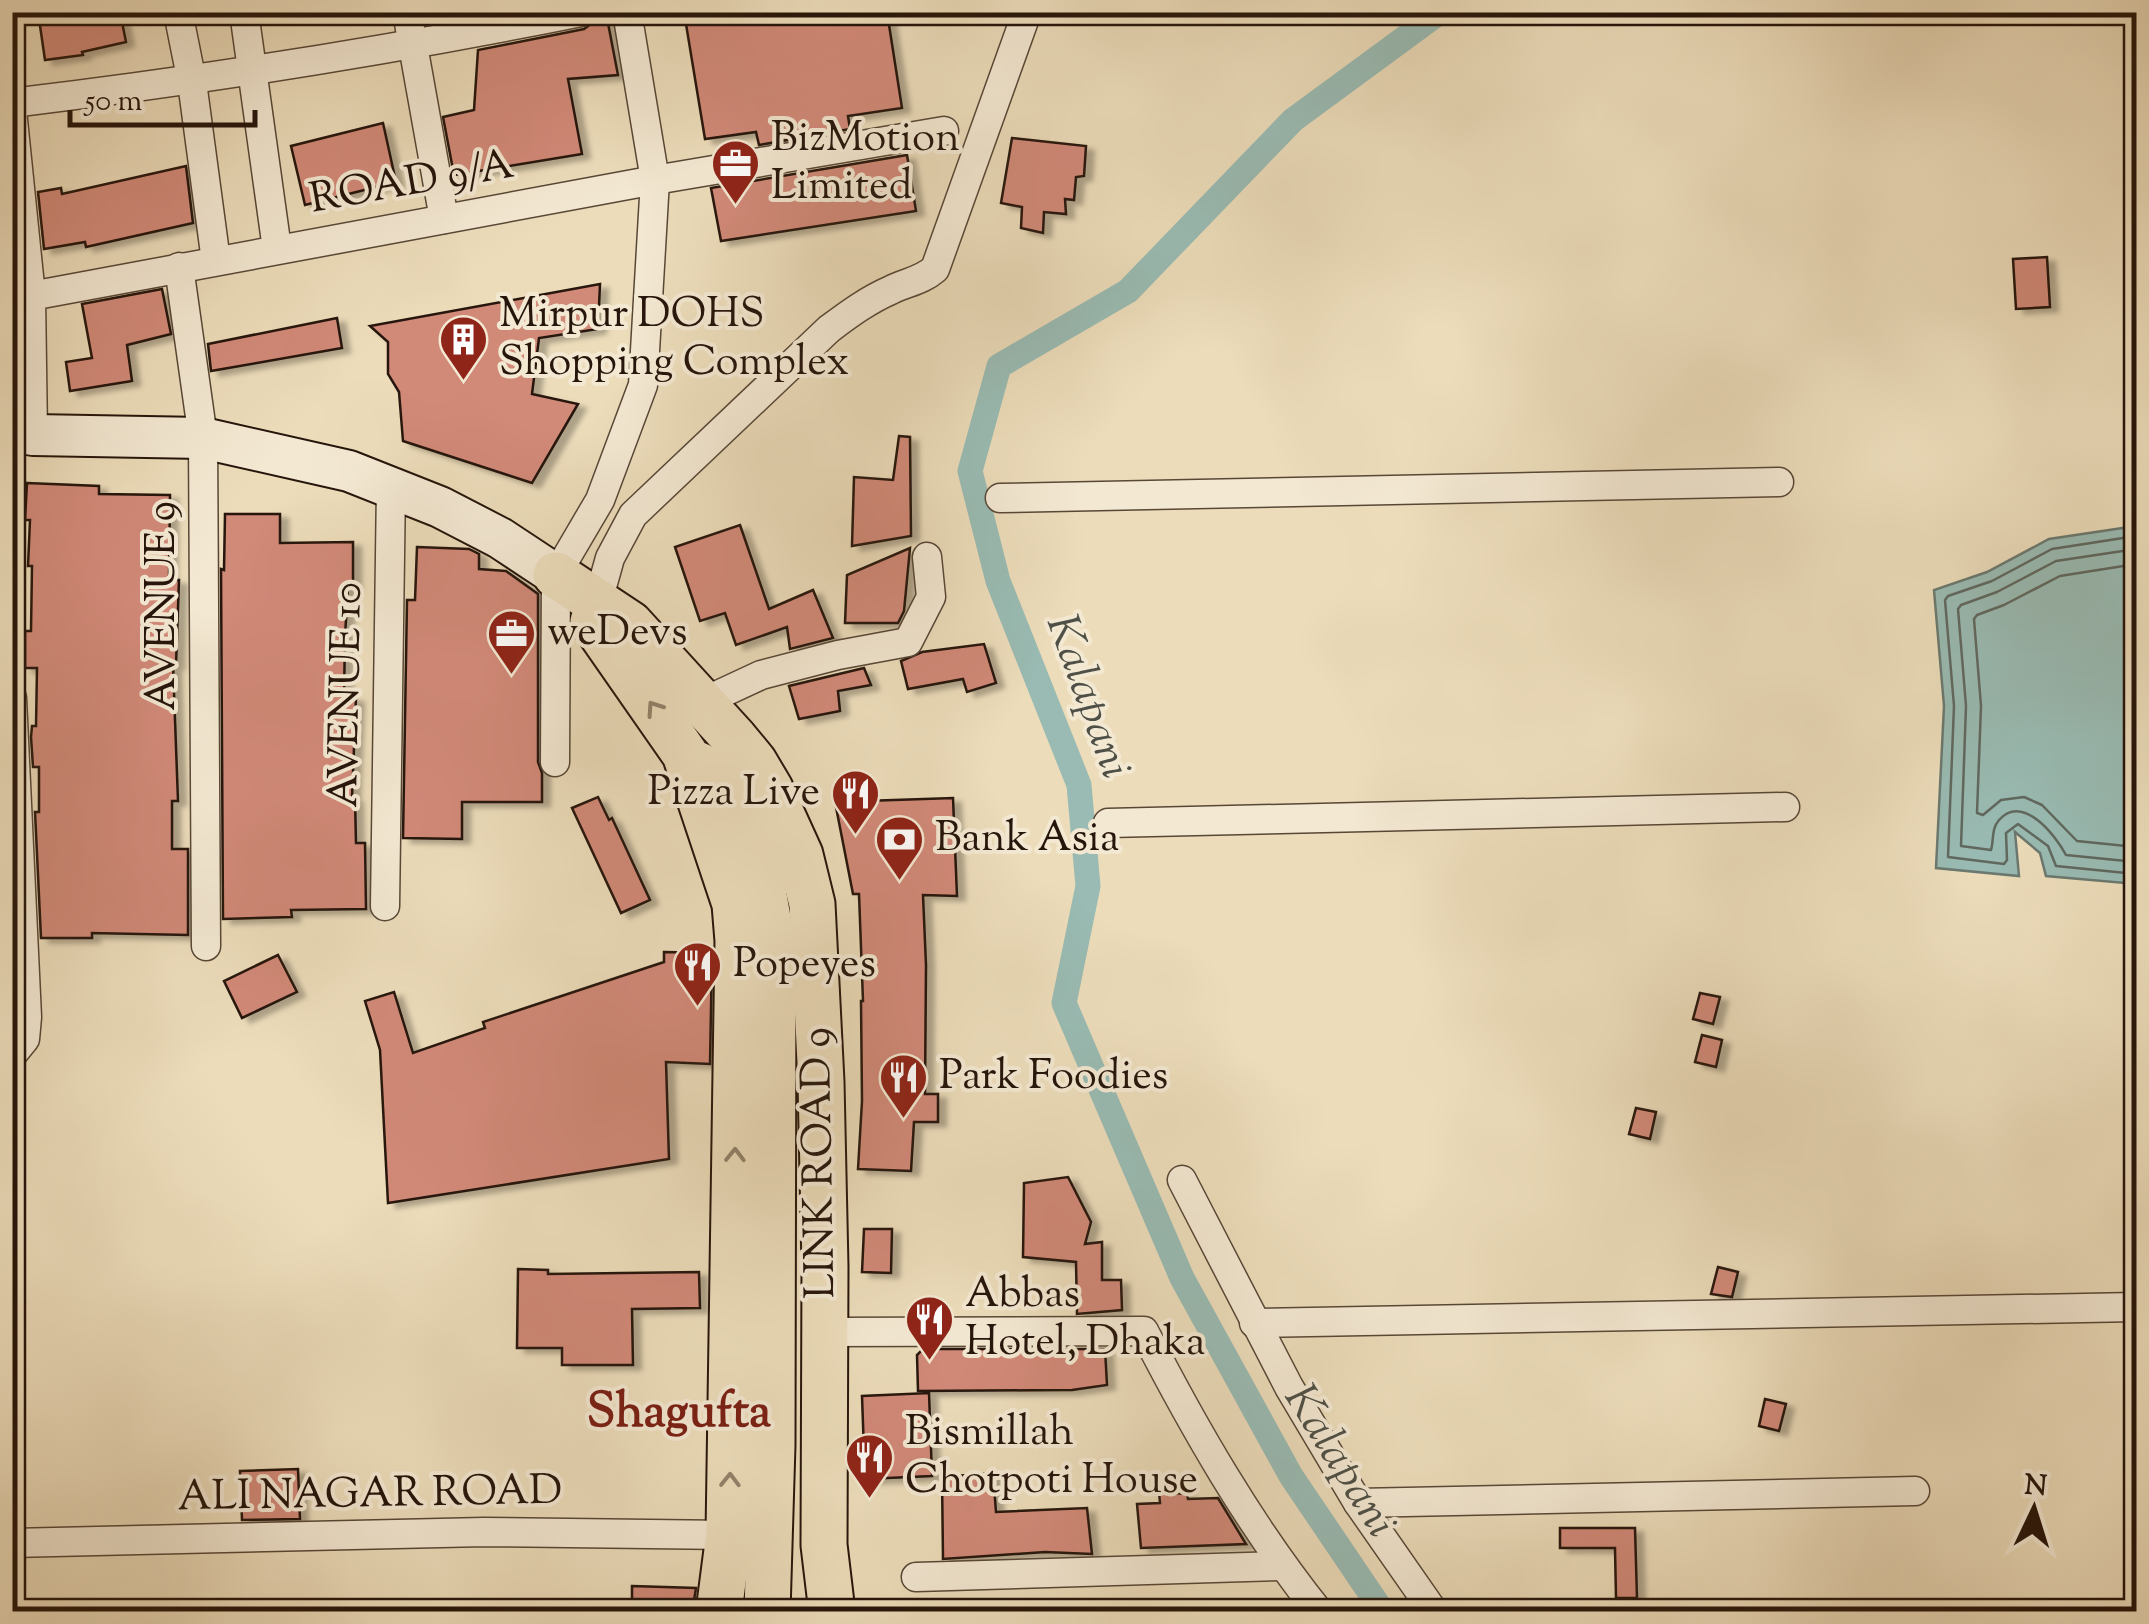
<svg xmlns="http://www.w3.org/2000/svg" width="2149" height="1624" font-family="'Sorts Mill Goudy',serif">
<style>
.water{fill:#99bbb3;stroke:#6b7970;stroke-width:2.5}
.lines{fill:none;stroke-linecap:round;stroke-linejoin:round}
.shore{stroke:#60685f;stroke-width:2.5}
.canal{stroke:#99bbb3;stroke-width:25}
.building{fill:#d18978;stroke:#26150b;stroke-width:2.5;filter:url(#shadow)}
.minor-casing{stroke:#584737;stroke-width:31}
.secondary-casing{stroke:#26150b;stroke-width:44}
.primary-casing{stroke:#26150b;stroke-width:49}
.minor{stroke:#f3e8d2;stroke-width:28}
.secondary{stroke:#f3e8d2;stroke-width:40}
.primary{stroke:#ecdcba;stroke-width:45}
.oneway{stroke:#93826b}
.labels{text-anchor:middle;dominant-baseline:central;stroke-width:8;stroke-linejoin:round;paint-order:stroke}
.poi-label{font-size:42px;fill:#26150b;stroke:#f3e8d2;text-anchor:start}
.street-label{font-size:42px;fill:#26150b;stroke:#f3e8d2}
.water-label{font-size:45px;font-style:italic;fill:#4e4f46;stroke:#f3e8d2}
.quarter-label{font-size:48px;font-weight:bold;fill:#7a1f14;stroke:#f3e8d2}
</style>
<defs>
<filter id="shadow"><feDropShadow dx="8" dy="4.5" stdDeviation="2.5" flood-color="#0004"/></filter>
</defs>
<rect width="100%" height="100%" fill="#ecdcba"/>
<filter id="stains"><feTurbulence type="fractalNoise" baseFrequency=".002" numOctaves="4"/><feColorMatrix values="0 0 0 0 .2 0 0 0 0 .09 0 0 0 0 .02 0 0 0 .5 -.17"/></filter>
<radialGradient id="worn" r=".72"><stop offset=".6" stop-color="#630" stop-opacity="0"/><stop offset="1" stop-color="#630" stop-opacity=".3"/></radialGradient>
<!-- water -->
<path class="water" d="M2136 526V884L2046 876 2040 853 2015 832 2019 876 1936 868 1944 706 1934 590 1987 572 2049 539Z"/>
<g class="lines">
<!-- shore -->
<g class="shore">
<path d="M2136 536 2052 549 1992 581 1948 596 1945 600 1954 706 1948 857 2004 864 2007 860 2006 833 2018 824 2048 846 2056 866 2136 874"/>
<path d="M2136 549 2056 561 1997 592 1961 605 1958 609 1966 706 1961 846 1991 850C1994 841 1991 829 1999 820 2023 793 2056 836 2066 855L2136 862"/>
<path d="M2136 564 2060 576 2004 605 1977 615 1974 619 1981 706 1977 813 1983 815 2001 800 2024 797 2042 805 2077 841 2136 847"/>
</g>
<!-- canal -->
<path class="canal" d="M1383 1612 1291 1476 1182 1278 1064 1003 1088 886 1079 785 998 581 970 471 999 366 1128 291 1293 120 1440 12"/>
</g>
<!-- building -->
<g class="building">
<path d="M38 12H120L126 42 82 52 83 55 45 60Z"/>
<path d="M684 12H887L902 108 848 116 850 129 759 145 756 132 705 139Z"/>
<path d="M607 18 618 75 568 79 582 154 454 175 443 117 474 110 478 50 584 29 596 20Z"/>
<path d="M383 123 396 182 305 205 291 146Z"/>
<path d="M1012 138 1086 146 1084 176 1076 177 1074 200 1065 199 1066 214 1044 212 1043 233 1021 228 1022 207 1001 203Z"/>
<path d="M907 155 916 211 721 241 711 188Z"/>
<path d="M186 166 193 223 86 247 85 242 44 249 38 192 61 188 62 194Z"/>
<path d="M2047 257 2050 307 2016 309 2013 259Z"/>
<path d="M600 284 598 329 539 338 532 394 578 404 532 483 403 441 399 392 388 374V342L370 326Z"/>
<path d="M162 289 171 334 127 345 132 381 70 391 66 362 92 358 82 304Z"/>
<path d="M337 318 342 348 211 371 208 344Z"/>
<path d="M899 436 910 437 911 536 852 546 854 477 893 480Z"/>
<path d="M27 483 99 486V494L170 495 169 580H179L176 665H173L178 801H172V849H188V935L92 933V938H41L35 812H39V767H33L31 737 32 726H36L37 668H25V631H31L32 566H28L30 520H25Z"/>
<path d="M225 514H280V543L353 542V588H348L345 636 344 697 356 698 352 798H355L356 843H365L366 909 291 910 292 917 223 919 221 569 224 570Z"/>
<path d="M740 525 769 609 813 590 833 638 790 649 787 627 736 645 725 613 700 621 675 547Z"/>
<path d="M417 547 469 549 479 554V569L506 571 538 594V762L542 773V802H462V839L403 838 407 600H415Z"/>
<path d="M910 548 904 611 898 623H845L847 575Z"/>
<path d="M984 644 996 683 967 692 963 679 908 689 901 661 922 652Z"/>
<path d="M864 668 871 685 838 691 840 711 799 719 789 686Z"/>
<path d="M598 797 609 820 612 818 650 900 621 913 572 808Z"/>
<path d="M953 798 957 896 923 895 926 965 925 1094H938V1122H914L911 1171 858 1169 862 1101 861 1001H863L859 894H853L835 802Z"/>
<path d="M664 952 712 953 710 1064 666 1062 669 1159 388 1203 380 1050 365 1001 394 992 413 1053 485 1028 483 1022 664 962Z"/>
<path d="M278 955 297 992 242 1018 224 981Z"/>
<path d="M1700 993 1720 997 1713 1024 1693 1019Z"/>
<path d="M1702 1035 1722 1040 1716 1067 1695 1062Z"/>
<path d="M1636 1108 1656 1112 1650 1139 1629 1134Z"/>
<path d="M1068 1177 1091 1222 1085 1244 1102 1242V1280H1121L1122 1310 1077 1314 1076 1262 1023 1257 1024 1183Z"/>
<path d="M864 1229H892L891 1273 862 1272Z"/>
<path d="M1718 1267 1738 1272 1732 1297 1711 1294Z"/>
<path d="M518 1269 548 1270V1274L699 1272 700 1308 632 1309 633 1365H562V1348H517Z"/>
<path d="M923 1349H1105L1107 1385 1072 1390 918 1391 917 1355Z"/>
<path d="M929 1393 932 1476 865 1479 862 1396Z"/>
<path d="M1765 1399 1786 1404 1779 1431 1759 1426Z"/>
<path d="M298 1469 300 1519 242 1520 240 1471Z"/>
<path d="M993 1473 996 1512 1087 1508 1092 1554 1045 1552 943 1559 942 1477Z"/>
<path d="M1159 1492 1187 1494 1188 1499 1218 1498 1246 1544 1141 1548 1137 1504 1160 1503Z"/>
<path d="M1560 1528H1635L1637 1598H1616L1615 1548H1560Z"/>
<path d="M632 1586 696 1588 693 1607 667 1606V1612H640L641 1605H632Z"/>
</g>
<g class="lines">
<defs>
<g id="minor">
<path d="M178 12 192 82 216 261"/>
<path d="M244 12 277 249"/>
<path d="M407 12 444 219"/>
<path d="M12 103C204 80 393 50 581 12"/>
<path d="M12 110 31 296"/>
<path d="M179 267 203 438 206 946"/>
<path d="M33 435 31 296 655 180 944 131"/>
<path d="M1000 498 1779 482"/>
<path d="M598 601 610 558 633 515 829 329C849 314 868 300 891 290 907 282 921 281 935 269L1027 12"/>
<path d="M12 698 27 1017 25 1039 12 1055"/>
<path d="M703 702 761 675 838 655 908 642 931 597 927 557"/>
<path d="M555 762 556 575 600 500 643 385 655 180 627 12"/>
<path d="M1108 823 1785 807"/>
<path d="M385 906 391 486"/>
<path d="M1182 1180 1289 1387 1358 1503 1434 1612"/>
<path d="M1254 1323 2136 1307"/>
<path d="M824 1332 1144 1331C1194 1428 1250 1526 1319 1612"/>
<path d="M1358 1503 1915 1491"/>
<path d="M12 1543 484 1532 729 1535"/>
<path d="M916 1577 1282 1566"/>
</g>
<path id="secondary" d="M12 431 33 435 203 438 349 471 440 507 500 538 556 575"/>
<g id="primary">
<path d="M556 575 630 624 735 739 754 762 770 789 800 855 812 904 821 1082 825 1267 824 1545 832 1612"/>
<path d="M593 622 685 754 735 904 738 941 729 1535 719 1612"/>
<path d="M699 765 730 790 755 844 773 947 772 1445 767 1612"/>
</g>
</defs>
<!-- minor casing -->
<use href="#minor" class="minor-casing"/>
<!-- secondary casing -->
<use href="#secondary" class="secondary-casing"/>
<!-- primary casing -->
<use href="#primary" class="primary-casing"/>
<!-- minor -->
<use href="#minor" class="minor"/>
<!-- secondary -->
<use href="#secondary" class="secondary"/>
<!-- primary -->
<use href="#primary" class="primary"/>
</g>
<!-- one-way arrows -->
<defs><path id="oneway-chevron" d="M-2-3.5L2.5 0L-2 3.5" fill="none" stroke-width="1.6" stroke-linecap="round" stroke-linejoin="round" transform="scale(2.5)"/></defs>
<g class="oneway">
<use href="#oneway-chevron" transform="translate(654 708) rotate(-124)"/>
<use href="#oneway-chevron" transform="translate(735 1155) rotate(-89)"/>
<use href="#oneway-chevron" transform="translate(730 1480) rotate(-89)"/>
</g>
<!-- icons -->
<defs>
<symbol id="office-pin" viewBox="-11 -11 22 30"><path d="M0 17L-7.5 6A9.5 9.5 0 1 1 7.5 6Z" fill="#8f2418" stroke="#f3e8d2"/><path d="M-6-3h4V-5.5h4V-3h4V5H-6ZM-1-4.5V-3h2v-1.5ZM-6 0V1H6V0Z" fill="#fff"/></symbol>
<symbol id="building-pin" viewBox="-11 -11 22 30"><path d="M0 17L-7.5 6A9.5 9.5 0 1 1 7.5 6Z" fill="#8f2418" stroke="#f3e8d2"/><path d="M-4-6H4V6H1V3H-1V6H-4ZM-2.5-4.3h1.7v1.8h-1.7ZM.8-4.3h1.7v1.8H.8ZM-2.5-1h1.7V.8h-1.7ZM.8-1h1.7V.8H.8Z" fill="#fff"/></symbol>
<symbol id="restaurant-pin" viewBox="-11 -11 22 30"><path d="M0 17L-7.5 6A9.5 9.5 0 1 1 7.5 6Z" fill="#8f2418" stroke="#f3e8d2"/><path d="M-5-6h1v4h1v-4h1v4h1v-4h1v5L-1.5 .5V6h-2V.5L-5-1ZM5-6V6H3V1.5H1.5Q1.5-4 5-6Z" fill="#fff"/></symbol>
<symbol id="bank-pin" viewBox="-11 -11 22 30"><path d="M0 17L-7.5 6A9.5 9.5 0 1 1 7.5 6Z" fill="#8f2418" stroke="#f3e8d2"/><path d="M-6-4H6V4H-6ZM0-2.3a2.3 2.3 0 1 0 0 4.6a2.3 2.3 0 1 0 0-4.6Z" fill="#fff"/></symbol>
</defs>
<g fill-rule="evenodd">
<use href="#office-pin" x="708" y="136" width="55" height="75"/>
<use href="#building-pin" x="436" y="312" width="55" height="75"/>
<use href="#office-pin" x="484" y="606" width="55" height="75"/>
<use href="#restaurant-pin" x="828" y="766" width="55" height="75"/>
<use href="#bank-pin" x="872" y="812" width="55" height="75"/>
<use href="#restaurant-pin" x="670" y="938" width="55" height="75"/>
<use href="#restaurant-pin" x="876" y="1050" width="55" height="75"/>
<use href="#restaurant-pin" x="902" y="1292" width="55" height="75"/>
<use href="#restaurant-pin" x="842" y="1430" width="55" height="75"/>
</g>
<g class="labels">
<!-- poi labels -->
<g class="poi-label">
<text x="771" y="140">BizMotion<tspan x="771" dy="48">Limited</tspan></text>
<text x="499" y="316">Mirpur DOHS<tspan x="499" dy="48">Shopping Complex</tspan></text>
<text x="547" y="634">weDevs</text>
<text x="820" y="794" text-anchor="end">Pizza Live</text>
<text x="935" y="840">Bank Asia</text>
<text x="733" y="966">Popeyes</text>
<text x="939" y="1078">Park Foodies</text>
<text x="965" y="1296">Abbas<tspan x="965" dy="48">Hotel, Dhaka</tspan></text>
<text x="905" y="1434">Bismillah<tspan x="905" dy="48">Chotpoti House</tspan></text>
</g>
<!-- street labels -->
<g class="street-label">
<text transform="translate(412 184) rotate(-10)">ROAD 9/A</text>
<text transform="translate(164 606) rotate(-90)">AVENUE 9</text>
<text transform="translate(348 695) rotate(-89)">AVENUE 10</text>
<text transform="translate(821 1163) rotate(-91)">LINK ROAD 9</text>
<text transform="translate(370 1496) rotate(-1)">ALI NAGAR ROAD</text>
</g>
<!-- water labels -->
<g class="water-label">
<text transform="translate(1086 697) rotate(70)">Kalapani</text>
<text transform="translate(1338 1462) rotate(58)">Kalapani</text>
</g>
<!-- quarter labels -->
<g class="quarter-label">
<text x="679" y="1414">Shagufta</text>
</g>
</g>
<!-- margin -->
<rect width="2149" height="1624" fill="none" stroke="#ecdcba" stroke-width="50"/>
<rect x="15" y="15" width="2119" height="1594" fill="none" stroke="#26150b" stroke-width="5"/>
<rect x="25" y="25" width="2099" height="1574" fill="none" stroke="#26150b" stroke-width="2.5"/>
<!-- north arrow -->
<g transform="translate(2034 1509) rotate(4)" stroke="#f3e8d2" stroke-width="8" paint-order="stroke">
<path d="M0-8L18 38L0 25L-18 38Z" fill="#26150b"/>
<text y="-15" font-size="28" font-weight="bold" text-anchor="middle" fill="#26150b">N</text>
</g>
<!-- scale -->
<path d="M70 110v15h185v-15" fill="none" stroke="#26150b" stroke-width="5"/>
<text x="85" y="110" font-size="30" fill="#26150b" stroke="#f3e8d2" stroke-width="8" paint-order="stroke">50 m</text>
<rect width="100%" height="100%" filter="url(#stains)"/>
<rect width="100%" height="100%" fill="url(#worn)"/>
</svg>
